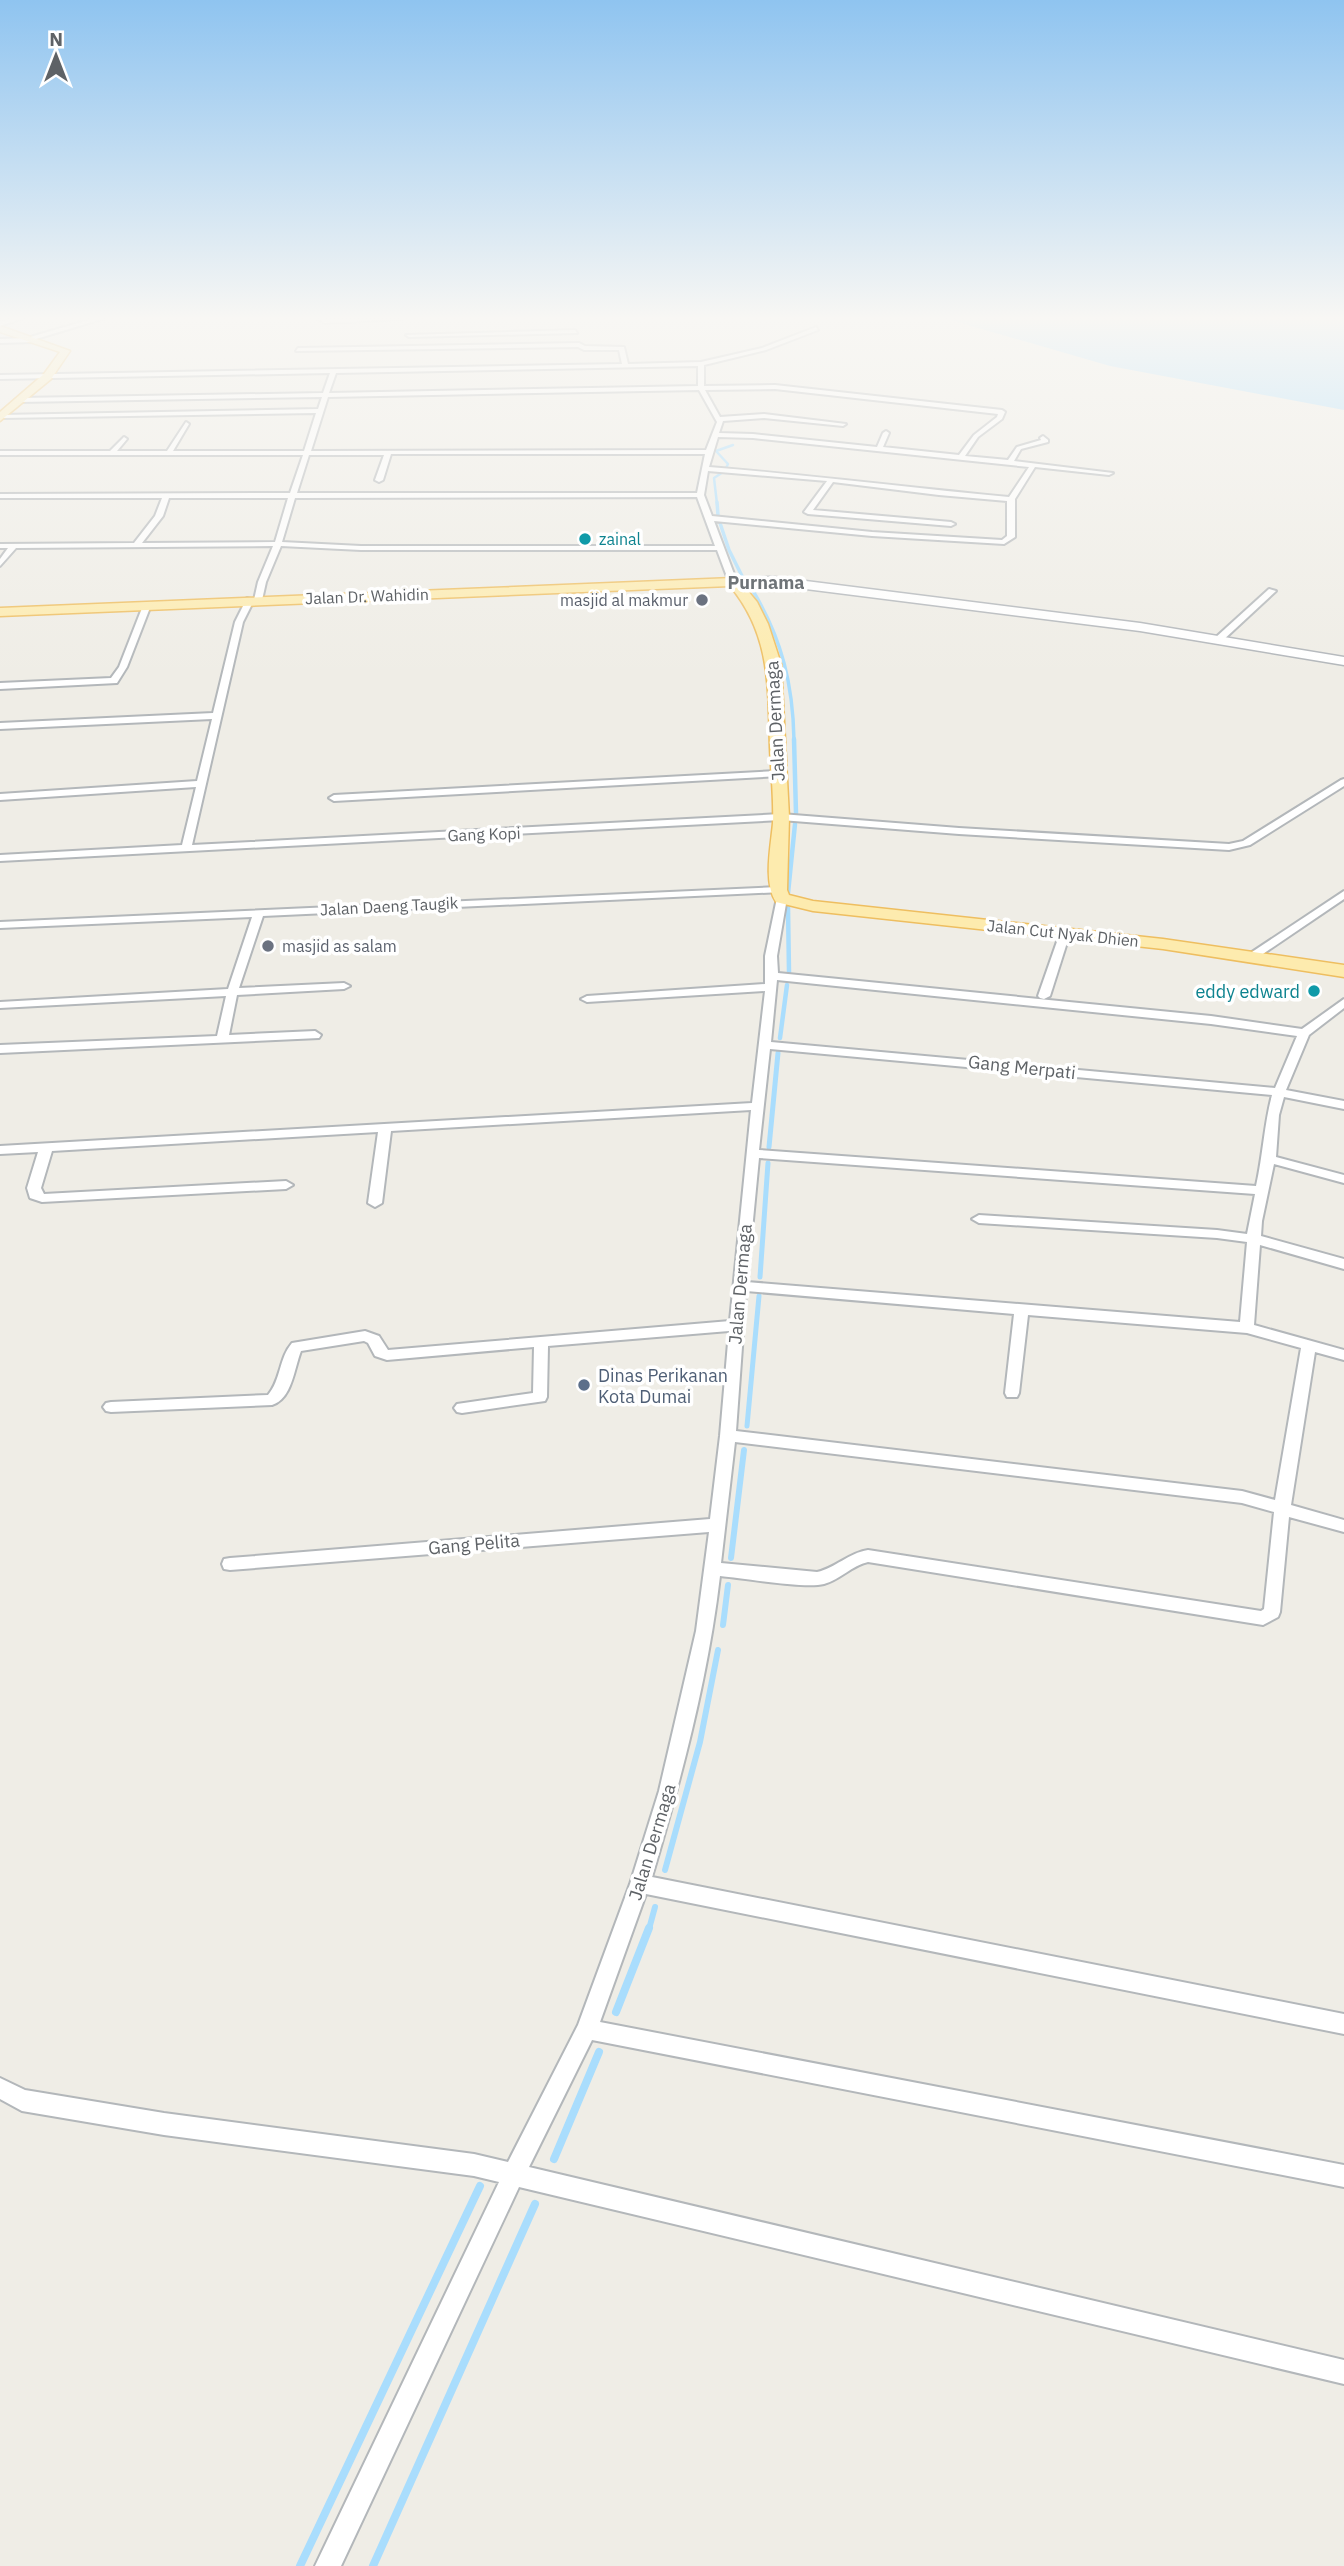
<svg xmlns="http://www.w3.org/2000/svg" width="1344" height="2566" font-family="'IBM Plex Sans',sans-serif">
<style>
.water{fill:#a9ddfd}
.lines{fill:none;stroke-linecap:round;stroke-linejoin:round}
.stream-far5{stroke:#a9ddfd;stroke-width:2.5}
.stream-far4{stroke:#a9ddfd;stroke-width:3.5}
.stream-far3{stroke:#a9ddfd;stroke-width:4.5}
.stream-far2{stroke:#a9ddfd;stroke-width:5}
.stream-far1{stroke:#a9ddfd;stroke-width:6}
.stream{stroke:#a9ddfd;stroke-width:8}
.street-casing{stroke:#b3b7ba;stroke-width:4}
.secondary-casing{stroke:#b2b6ba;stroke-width:3}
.primary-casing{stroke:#eebe60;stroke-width:3}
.street{fill:#fff;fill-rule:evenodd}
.secondary{fill:#fff;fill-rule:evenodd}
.primary{fill:#fdebae;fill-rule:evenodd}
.culture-dot{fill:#0f9aa8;stroke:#fff;stroke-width:2.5}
.worship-dot{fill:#6b7280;stroke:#fff;stroke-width:2.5}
.service-dot{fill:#5c6f8a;stroke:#fff;stroke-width:2.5}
.labels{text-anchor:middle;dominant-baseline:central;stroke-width:7;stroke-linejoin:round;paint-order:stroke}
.far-culture-label{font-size:16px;fill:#0d838f;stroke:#fff;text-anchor:start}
.far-street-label{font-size:16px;fill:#5e6266;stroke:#fff}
.far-worship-label{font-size:16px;fill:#5b616d;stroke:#fff;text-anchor:end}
.far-quarter-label{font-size:18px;font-weight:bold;fill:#6f7478;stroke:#fff}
.street-label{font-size:18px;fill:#5e6266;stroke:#fff}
.culture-label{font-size:18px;fill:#0d838f;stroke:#fff;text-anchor:end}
.service-label{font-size:18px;fill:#4e5e75;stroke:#fff;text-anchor:start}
</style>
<rect width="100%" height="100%" fill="#efede6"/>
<!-- water -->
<path class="water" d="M944 318H1344V410L1110 366Z"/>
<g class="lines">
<!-- stream-far5 -->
<g class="stream-far5">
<path d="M726 468 728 464 716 451 733 445"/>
<path d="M717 504 714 478 723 472"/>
</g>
<!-- stream-far4 -->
<g class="stream-far4">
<path d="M717 502 718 515"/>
<path d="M719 520 729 550 745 582"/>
<path d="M753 591C782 639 793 685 794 740"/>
</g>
<!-- stream-far3 -->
<g class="stream-far3">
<path d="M794 739 796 813"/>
<path d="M788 893 795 824"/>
<path d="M788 907 789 972"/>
<path d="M780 1038 787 985"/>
</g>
<!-- stream-far2 -->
<g class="stream-far2">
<path d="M769 1147 778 1053"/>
<path d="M760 1277 768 1163"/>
<path d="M747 1426 759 1296"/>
</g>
<!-- stream-far1 -->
<g class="stream-far1">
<path d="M731 1558 744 1450"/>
<path d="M723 1625 728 1585"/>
<path d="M665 1870 700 1742 718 1650"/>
<path d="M649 1929 655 1907"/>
</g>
<!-- stream -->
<g class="stream">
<path d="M616 2012 649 1928"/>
<path d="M554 2159 599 2052"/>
<path d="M300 2566 480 2186"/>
<path d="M373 2566 535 2204"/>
</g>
<defs>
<g id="street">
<path d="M13 318H23L0 326V322Z"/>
<path d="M95 318H105L36 339 34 342 0 343V339L27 338Z"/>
<path d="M316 318 326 319H401L325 323Z"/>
<path d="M816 327 818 330 766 350 704 365V386L775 385 1002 410 1005 412 1002 419 978 437 965 456 1008 460 1017 447 1041 440 1040 438 1043 436 1048 440V442L1021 449 1014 461 1113 473 1109 475 1035 467 1015 499V537L1004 544 872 536 714 521 737 582 733 584 729 582 717 550H361L281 546 266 582 262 600 258 602 254 600 243 622 192 845 781 814 959 828 1229 844 1243 841 1341 780 1344 779V786L1250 845 1229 850 959 834 781 820 0 861V855L182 845 196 787 0 800V794L197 781 212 719 0 729V723L213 713 235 622 247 598 254 600 258 582 273 546 16 548 0 566V559L8 548H0V544L134 543 155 516 162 498H0V494L290 493 303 455H0V451H110L124 437 127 439 117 451H167L186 422 189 424 173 451H304L316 413 2 418 0 415 318 409 322 397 18 402 15 400 18 398 323 393 330 373 0 379V375L622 364 619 350H584L578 347 296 351 298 348 579 343 585 346 624 347 628 364 701 362 762 348ZM698 366V386L329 393 336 373ZM775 389 998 414 997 417 974 435 959 455 883 447 889 433 886 431 883 433 877 447 753 434 719 433 723 421 764 418 843 426 846 424 764 414 720 417 705 390ZM699 390 717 422 706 450 311 451 328 397ZM718 437 753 438 1029 467 1009 497C909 488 810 475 709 467ZM391 454H705L697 493H297L309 455H384L375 480 379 482 383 480ZM708 471 827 481 804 512 808 514 951 526 955 524 951 522 813 510 833 482 939 495 1007 501V536L1002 540 872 532 712 516 704 495ZM697 497 715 546H361L282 542 295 498ZM169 498H288L275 542 142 543 163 516Z"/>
<path d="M575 330 577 333 409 337 406 335Z"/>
<path d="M1269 589 1276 591 1221 642H1215V638Z"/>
<path d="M144 603 151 605 127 667 117 683 0 689V683L111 678 119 667Z"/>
<path d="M777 771 780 772V776L334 801 329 798 334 795Z"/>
<path d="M778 887 783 890 782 892 263 916 239 988 344 983 350 986 344 989 237 995 229 1035 315 1031 321 1035 319 1038 0 1053V1045L217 1036 226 996 0 1008V1002L228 989 252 917 0 928V922Z"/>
<path d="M1344 891V899L1257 958H1249V954Z"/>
<path d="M782 895 787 898 777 956 778 973 1211 1016 1302 1029 1344 999V1008L1309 1035 1286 1090 1344 1101V1109L1284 1097 1279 1115 1276 1157 1344 1175V1183L1274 1164 1262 1221 1261 1236 1344 1259V1269L1260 1245 1254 1325 1344 1350V1360L1315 1352 1291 1505 1344 1520V1532L1289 1517 1280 1612 1278 1617 1263 1625 868 1562C852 1565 840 1580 824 1584 805 1589 743 1578 720 1576 708 1679 681 1779 652 1877L1344 2014V2034L646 1894 600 2022 1344 2165V2187L592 2040 529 2167 1344 2360V2384L519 2187 341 2566H315L499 2182 474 2176 164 2135 22 2111 0 2099V2078L25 2090 164 2113 474 2154 508 2162 578 2025 630 1884 659 1791 696 1631 709 1532 230 1570 224 1569 222 1564 224 1559 230 1558 710 1519 720 1436 729 1331 548 1346 547 1397 545 1401 462 1413 457 1412 454 1408 457 1404 533 1393 534 1347 387 1360 375 1356 368 1343 364 1341 301 1351C294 1369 292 1399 272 1405L111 1412 106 1411 103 1407 106 1403 111 1402 268 1395C281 1380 279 1358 292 1343L365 1331 379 1336 388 1350 730 1321 751 1110 391 1131 382 1203 375 1207 368 1203 378 1132 52 1151 41 1188 44 1194 286 1181 293 1185 286 1189 42 1202 30 1198 27 1188 38 1152 0 1154V1146L752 1103 765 991 587 1002 581 999 587 996 765 984V956L777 898ZM777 980 1211 1024 1297 1036 1275 1088 771 1042ZM770 1049 1272 1095C1264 1125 1263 1155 1256 1186L759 1150ZM759 1158 1255 1194 1247 1234 1217 1230 979 1215 972 1219 979 1223 1217 1238 1247 1242 1240 1322 747 1282ZM746 1291 1014 1314 1005 1393 1007 1397H1017L1019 1393 1028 1315 1247 1333 1301 1348 1275 1500 1242 1491 736 1431ZM735 1442 1242 1503 1274 1512 1264 1609 1261 1611 868 1550C848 1553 836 1568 817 1572L721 1563Z"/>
<path d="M1065 930 1070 933 1050 996 1044 999 1040 998 1038 996 1060 933Z"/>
</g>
<path id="secondary" d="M774 577 1140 623 1344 657V665L1140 631 774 585 733 586 727 582 733 578Z"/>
<g id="primary">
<path d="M0 326 70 351 51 379 0 421V412L44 374 60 352 0 332Z"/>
<path d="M733 578 738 579 757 602 768 624 781 664 789 817 787 890 789 895 813 901 1163 939 1344 965V977L1163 949 813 911 776 902C763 882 771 846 773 823 774 798 771 773 770 748 768 687 771 635 730 586L0 616V608Z"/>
</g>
</defs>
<!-- street casing -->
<use href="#street" class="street-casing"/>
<!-- secondary casing -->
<use href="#secondary" class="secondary-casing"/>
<!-- primary casing -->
<use href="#primary" class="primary-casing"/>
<!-- street -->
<use href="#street" class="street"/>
<!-- secondary -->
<use href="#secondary" class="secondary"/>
<!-- primary -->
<use href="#primary" class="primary"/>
</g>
<!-- sky -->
<linearGradient id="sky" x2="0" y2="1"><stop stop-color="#8fc4f0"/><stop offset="0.47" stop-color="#f8f7f4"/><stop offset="1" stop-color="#f8f7f4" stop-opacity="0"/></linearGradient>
<rect width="1344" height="677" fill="url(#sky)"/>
<!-- markers -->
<g class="culture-dot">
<circle cx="585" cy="539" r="7"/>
<circle cx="1314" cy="991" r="7"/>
</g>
<g class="worship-dot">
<circle cx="702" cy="600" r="7"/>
<circle cx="268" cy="946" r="7"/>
</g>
<circle class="service-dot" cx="584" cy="1385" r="7"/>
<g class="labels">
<!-- far-culture labels -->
<g class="far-culture-label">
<text x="599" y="539">zainal</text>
</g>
<!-- far-street labels -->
<g class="far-street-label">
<text transform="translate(367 596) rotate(-2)">Jalan Dr. Wahidin</text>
<text transform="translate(484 834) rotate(-2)">Gang Kopi</text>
<text transform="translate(389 906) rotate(-3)">Jalan Daeng Taugik</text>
<text transform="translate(1063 933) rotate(6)">Jalan Cut Nyak Dhien</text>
</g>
<!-- far-worship labels -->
<g class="far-worship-label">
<text x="688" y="600">masjid al makmur</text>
<text x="282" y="946" text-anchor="start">masjid as salam</text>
</g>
<!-- far-quarter labels -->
<g class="far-quarter-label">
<text x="766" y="582">Purnama</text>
</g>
<!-- street labels -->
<g class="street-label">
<text transform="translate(775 721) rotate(-93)">Jalan Dermaga</text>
<text transform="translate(1022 1067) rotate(6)">Gang Merpati</text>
<text transform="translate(740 1284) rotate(-85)">Jalan Dermaga</text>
<text transform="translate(474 1544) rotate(-5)">Gang Pelita</text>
<text transform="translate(652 1842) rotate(-73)">Jalan Dermaga</text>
</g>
<!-- culture labels -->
<g class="culture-label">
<text x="1300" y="991">eddy edward</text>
</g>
<!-- service labels -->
<g class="service-label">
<text x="598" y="1375">Dinas Perikanan<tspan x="598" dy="21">Kota Dumai</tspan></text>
</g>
</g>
<!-- north arrow -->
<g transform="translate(56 56)" stroke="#ffffff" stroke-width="5" paint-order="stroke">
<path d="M0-5L12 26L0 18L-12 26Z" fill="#5e6266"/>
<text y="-10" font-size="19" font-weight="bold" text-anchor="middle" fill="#5e6266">N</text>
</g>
</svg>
